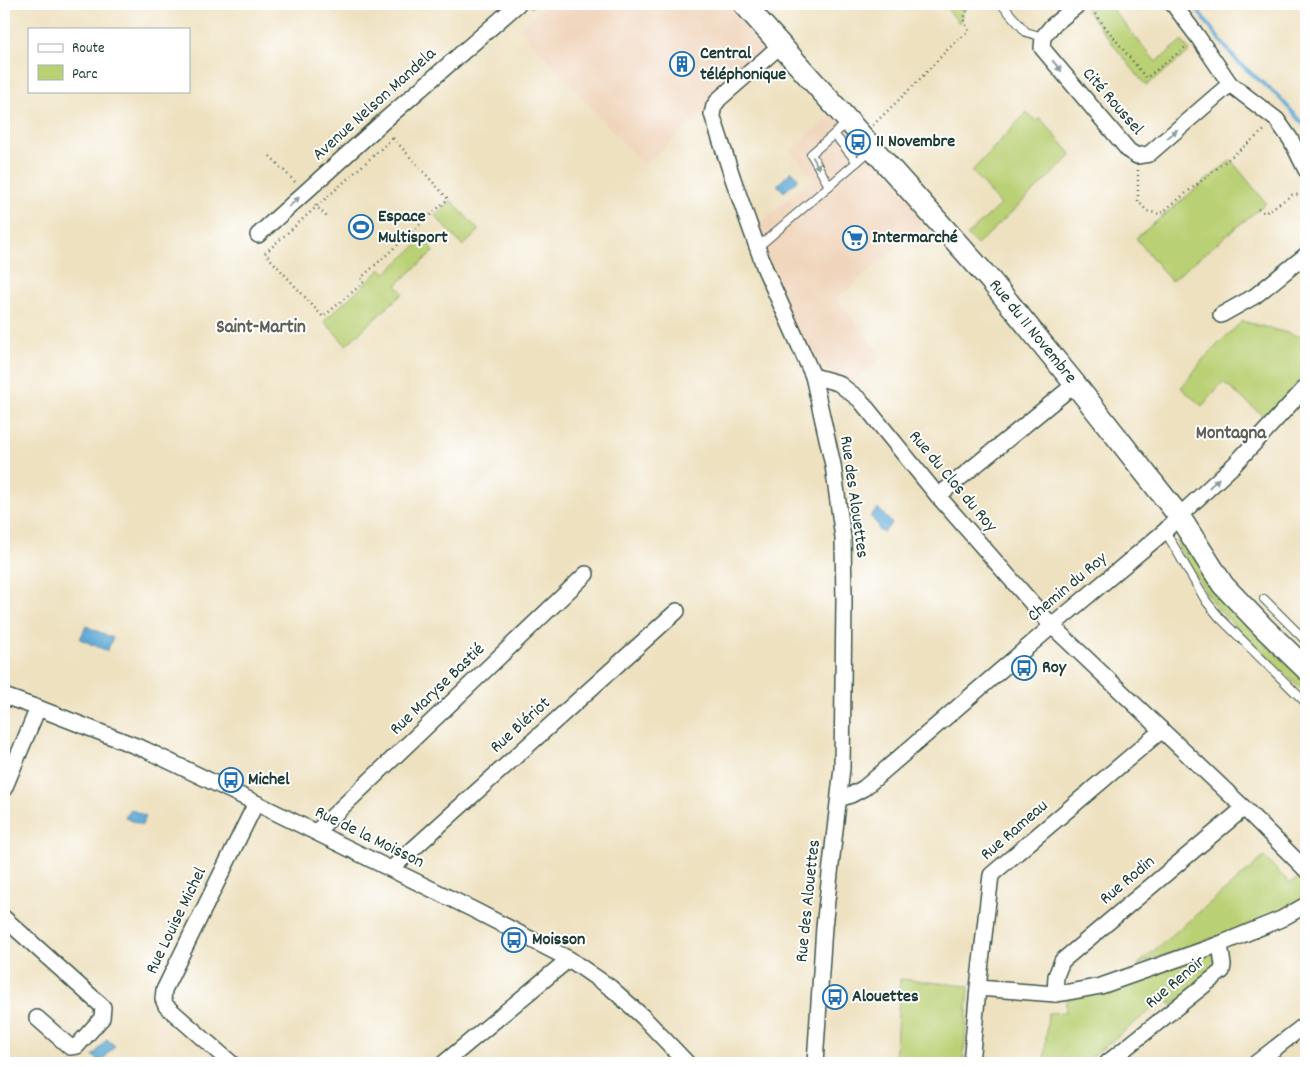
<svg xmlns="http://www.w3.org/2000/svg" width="1310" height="1067" font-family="Dekko,sans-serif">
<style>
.built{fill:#f0d5bc}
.green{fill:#bad075;stroke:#6c8654}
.water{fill:#5aa6d3;stroke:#3c7284}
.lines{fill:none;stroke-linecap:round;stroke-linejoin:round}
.stream{stroke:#5aa6d3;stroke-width:4}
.lane-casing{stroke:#3e5649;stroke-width:10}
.street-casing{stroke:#3e5649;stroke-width:18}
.secondary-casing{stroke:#3e5649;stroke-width:24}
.path{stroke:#3e5649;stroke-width:2.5;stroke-dasharray:1 4;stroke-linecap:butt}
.lane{stroke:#fff;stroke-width:8}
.street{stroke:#fff;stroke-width:15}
.secondary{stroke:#fff;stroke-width:21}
.oneway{fill:#8f9e9a}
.labels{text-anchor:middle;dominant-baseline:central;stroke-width:4;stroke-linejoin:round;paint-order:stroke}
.poi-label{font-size:18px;font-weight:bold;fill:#1f3d34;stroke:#fff;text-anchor:start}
.street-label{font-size:18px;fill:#1f3d34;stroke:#fff}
.neighbourhood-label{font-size:19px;font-weight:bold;fill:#606157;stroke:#fff}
</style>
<rect width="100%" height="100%" fill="#fff"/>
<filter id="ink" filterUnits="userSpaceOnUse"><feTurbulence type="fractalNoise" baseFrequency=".02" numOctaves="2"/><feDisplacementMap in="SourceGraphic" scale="10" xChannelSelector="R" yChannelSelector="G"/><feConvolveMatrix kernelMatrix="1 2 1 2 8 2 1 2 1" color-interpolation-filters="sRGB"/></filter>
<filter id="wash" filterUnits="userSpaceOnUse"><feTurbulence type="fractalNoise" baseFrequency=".0096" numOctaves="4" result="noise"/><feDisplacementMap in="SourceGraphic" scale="20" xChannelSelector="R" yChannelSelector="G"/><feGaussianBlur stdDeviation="1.12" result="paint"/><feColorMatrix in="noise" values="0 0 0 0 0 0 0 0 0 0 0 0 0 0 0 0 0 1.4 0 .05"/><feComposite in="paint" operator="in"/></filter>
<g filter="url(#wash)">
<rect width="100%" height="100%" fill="#eee1c0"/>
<!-- built -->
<g class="built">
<path d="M548 4H644L647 7 651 4H733L770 45 710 97 706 112 643 165 519 28Z"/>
<path d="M835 113 927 221 837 299 883 357 849 385 805 352 755 227 814 177 790 151Z"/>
</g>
<!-- green -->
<g class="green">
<path d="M943 4H967L959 23Z"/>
<path d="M1095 4H1108L1156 62 1182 41 1190 51 1146 86 1086 10Z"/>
<path d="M1027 112 1036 121 1040 118 1072 155 977 245 967 235 1000 205 972 171Z"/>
<path d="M1231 160 1266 203 1171 281 1136 238Z"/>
<path d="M452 201 479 231 463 246 435 216Z"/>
<path d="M422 240C429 242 431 245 433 252L396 285 403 293 346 345 324 321 381 269 386 273Z"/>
<path d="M1242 321 1306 338V374L1266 418 1223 382 1202 406 1181 388 1204 358Z"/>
<path d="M1182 538 1227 606 1306 683V694L1220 611 1213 603 1178 547 1177 541Z"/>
<path d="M1264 857 1290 883 1303 875 1306 879V899C1252 926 1194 945 1137 965Z"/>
<path d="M1209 953 1216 956 1215 971 1172 1005 1165 999 1084 1063H1044L1048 1013 1066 1012V1000Z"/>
<path d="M900 979 969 986 963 1063H895Z"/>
</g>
<!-- water -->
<g class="water">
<path d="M792 171 799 179 784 192 777 185Z"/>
<path d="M878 508 892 524 884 532 879 531 877 524 870 516Z"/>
<path d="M86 626 113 638 107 651 80 639Z"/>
<path d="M130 809 146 816 142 825 125 818Z"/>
<path d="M107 1039 115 1046 101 1062 93 1056Z"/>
</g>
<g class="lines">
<!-- stream -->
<path class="stream" d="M1193 4 1219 39 1238 62 1278 96 1306 127"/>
</g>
</g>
<g filter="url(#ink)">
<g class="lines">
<defs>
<g id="lane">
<path d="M1004 7 1026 32 1043 37"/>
<path d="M834 134 857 162"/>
<path d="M829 186 811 154 848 122"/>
<path d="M758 247 872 149"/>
<path d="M1165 531 1206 601 1220 618 1306 703"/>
<path d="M1264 599 1306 641"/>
</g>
<g id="street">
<path d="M1079 4 1052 26 1043 37 1042 48 1129 151 1137 156 1149 154 1230 84"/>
<path d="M1173 4 1198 37 1230 84 1277 120 1291 140 1306 170"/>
<path d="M781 45 719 99 714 106 712 114 733 179 765 269 813 376 833 465 843 538 844 601 842 768 824 927 815 1063"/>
<path d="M258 235 385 120 518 4"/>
<path d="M1221 315 1255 296 1306 255"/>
<path d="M813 376 838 383 860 400 938 496 1052 626 1244 808 1306 870"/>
<path d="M938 496 1075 384"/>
<path d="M4 696 38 708 146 750 256 803 474 910 569 959 611 988 643 1017 687 1063"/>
<path d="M4 789 38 708"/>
<path d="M839 799 851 795 864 788 1052 626 1165 531 1179 516 1235 464 1306 387"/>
<path d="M316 832 586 574"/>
<path d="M391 869 677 611"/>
<path d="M4 918 103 1007 102 1018 77 1046 70 1047 37 1018"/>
<path d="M978 988 1055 994 1069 992 1101 986 1220 944"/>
<path d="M1055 994 1056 976 1062 961 1244 808"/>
<path d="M231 1063 166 1006 163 999 164 990 256 803"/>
<path d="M444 1063 569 959"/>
<path d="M971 1063 978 988 991 875 1162 730"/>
<path d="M1107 1063 1222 971 1223 965 1220 944 1281 919 1306 905"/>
<path d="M1256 1063 1306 1024"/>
</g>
<path id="secondary" d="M744 4 991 281 1075 384 1179 516 1223 585 1263 627 1306 669"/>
</defs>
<!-- lane casing -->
<use href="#lane" class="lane-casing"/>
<!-- street casing -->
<use href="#street" class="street-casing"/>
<!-- secondary casing -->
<use href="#secondary" class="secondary-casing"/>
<!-- path -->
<g class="path">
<path d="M531 9 537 4"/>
<path d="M1092 10 1146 78 1187 46"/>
<path d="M873 125 920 79 948 49 969 31C962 19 964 16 970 4"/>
<path d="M393 138 448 199 361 278 364 282 323 317 265 253Z"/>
<path d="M270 156 295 182"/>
<path d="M1138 170V201L1147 211 1160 214 1267 128"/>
<path d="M315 205 328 218"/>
<path d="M1258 209 1265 213 1292 195 1306 194"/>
</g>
<!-- lane -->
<use href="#lane" class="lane"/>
<!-- street -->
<use href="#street" class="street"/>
<!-- secondary -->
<use href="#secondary" class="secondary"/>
</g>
<!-- one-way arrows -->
<defs><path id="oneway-solid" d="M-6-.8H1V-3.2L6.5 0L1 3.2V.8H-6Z" transform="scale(1.25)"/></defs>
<g class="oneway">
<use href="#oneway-solid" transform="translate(1057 66) rotate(50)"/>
<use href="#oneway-solid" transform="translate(1172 134) rotate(-41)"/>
<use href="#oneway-solid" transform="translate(816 163) rotate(62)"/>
<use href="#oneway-solid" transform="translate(294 202) rotate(-42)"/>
<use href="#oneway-solid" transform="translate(1214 483) rotate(-43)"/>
</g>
</g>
<!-- icons -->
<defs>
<symbol id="building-ring" viewBox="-11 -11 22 22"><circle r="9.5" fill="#fff" stroke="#1f6fb2" stroke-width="1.5"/><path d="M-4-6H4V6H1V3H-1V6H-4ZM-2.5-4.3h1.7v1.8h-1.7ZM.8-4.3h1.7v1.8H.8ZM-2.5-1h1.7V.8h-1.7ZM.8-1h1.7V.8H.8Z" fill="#1f6fb2"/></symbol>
<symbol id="bus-ring" viewBox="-11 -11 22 22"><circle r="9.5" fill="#fff" stroke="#1f6fb2" stroke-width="1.5"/><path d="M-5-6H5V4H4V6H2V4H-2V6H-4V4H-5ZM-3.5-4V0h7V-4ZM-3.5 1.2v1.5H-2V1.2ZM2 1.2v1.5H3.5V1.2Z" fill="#1f6fb2"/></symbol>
<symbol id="stadium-ring" viewBox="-11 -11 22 22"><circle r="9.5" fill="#fff" stroke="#1f6fb2" stroke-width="1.5"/><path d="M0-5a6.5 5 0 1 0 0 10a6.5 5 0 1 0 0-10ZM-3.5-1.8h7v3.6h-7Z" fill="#1f6fb2"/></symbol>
<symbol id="supermarket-ring" viewBox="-11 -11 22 22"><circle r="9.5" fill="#fff" stroke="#1f6fb2" stroke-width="1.5"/><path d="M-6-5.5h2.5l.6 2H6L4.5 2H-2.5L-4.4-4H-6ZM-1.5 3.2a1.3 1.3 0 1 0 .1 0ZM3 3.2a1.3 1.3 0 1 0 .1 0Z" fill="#1f6fb2"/></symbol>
</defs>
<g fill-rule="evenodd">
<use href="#building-ring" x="668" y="50" width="28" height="28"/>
<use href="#bus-ring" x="844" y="128" width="28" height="28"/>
<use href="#stadium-ring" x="347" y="213" width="28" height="28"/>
<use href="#supermarket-ring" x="841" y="224" width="28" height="28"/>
<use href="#bus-ring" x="1010" y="654" width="28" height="28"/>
<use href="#bus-ring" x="217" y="766" width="28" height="28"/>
<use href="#bus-ring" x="500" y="926" width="28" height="28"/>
<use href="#bus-ring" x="821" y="983" width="28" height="28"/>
</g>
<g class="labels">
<!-- poi labels -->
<g class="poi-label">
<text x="700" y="54">Central<tspan x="700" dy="21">téléphonique</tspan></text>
<text x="876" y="142">11 Novembre</text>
<text x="378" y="217">Espace<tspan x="378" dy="21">Multisport</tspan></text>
<text x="872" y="238">Intermarché</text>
<text x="1042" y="668">Roy</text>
<text x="248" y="780">Michel</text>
<text x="532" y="940">Moisson</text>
<text x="852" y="997">Alouettes</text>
</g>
<!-- street labels -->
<g class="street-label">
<text transform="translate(1112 102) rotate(49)">Cité Roussel</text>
<text transform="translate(375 105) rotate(-42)">Avenue Nelson Mandela</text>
<text transform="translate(1032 332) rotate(51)">Rue du 11 Novembre</text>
<text transform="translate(952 482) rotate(50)">Rue du Clos du Roy</text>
<text transform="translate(853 497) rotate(82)">Rue des Alouettes</text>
<text transform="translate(1068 588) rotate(-40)">Chemin du Roy</text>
<text transform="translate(438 690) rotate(-44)">Rue Maryse Bastié</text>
<text transform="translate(521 726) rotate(-42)">Rue Blériot</text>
<text transform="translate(1015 831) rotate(-41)">Rue Rameau</text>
<text transform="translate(369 838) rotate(26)">Rue de la Moisson</text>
<text transform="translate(1128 881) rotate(-40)">Rue Rodin</text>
<text transform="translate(809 901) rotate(-84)">Rue des Alouettes</text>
<text transform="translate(177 921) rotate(-64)">Rue Louise Michel</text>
<text transform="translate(1176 983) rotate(-40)">Rue Renoir</text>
</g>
<!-- neighbourhood labels -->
<g class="neighbourhood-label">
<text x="261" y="328">Saint-Martin</text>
<text x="1231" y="434">Montagna</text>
</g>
</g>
<!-- margin -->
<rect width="1310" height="1067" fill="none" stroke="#fff" stroke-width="20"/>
<!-- legend -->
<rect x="28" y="28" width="162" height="65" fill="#ffffff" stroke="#a5b1ae"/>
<rect x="38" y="44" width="25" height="8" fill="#ffffff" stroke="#a5b1ae"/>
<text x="72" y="52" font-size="15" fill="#1f3d34">Route</text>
<rect x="38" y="65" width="25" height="15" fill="#bad075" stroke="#a5b1ae"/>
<text x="72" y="78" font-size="15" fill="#1f3d34">Parc</text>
</svg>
